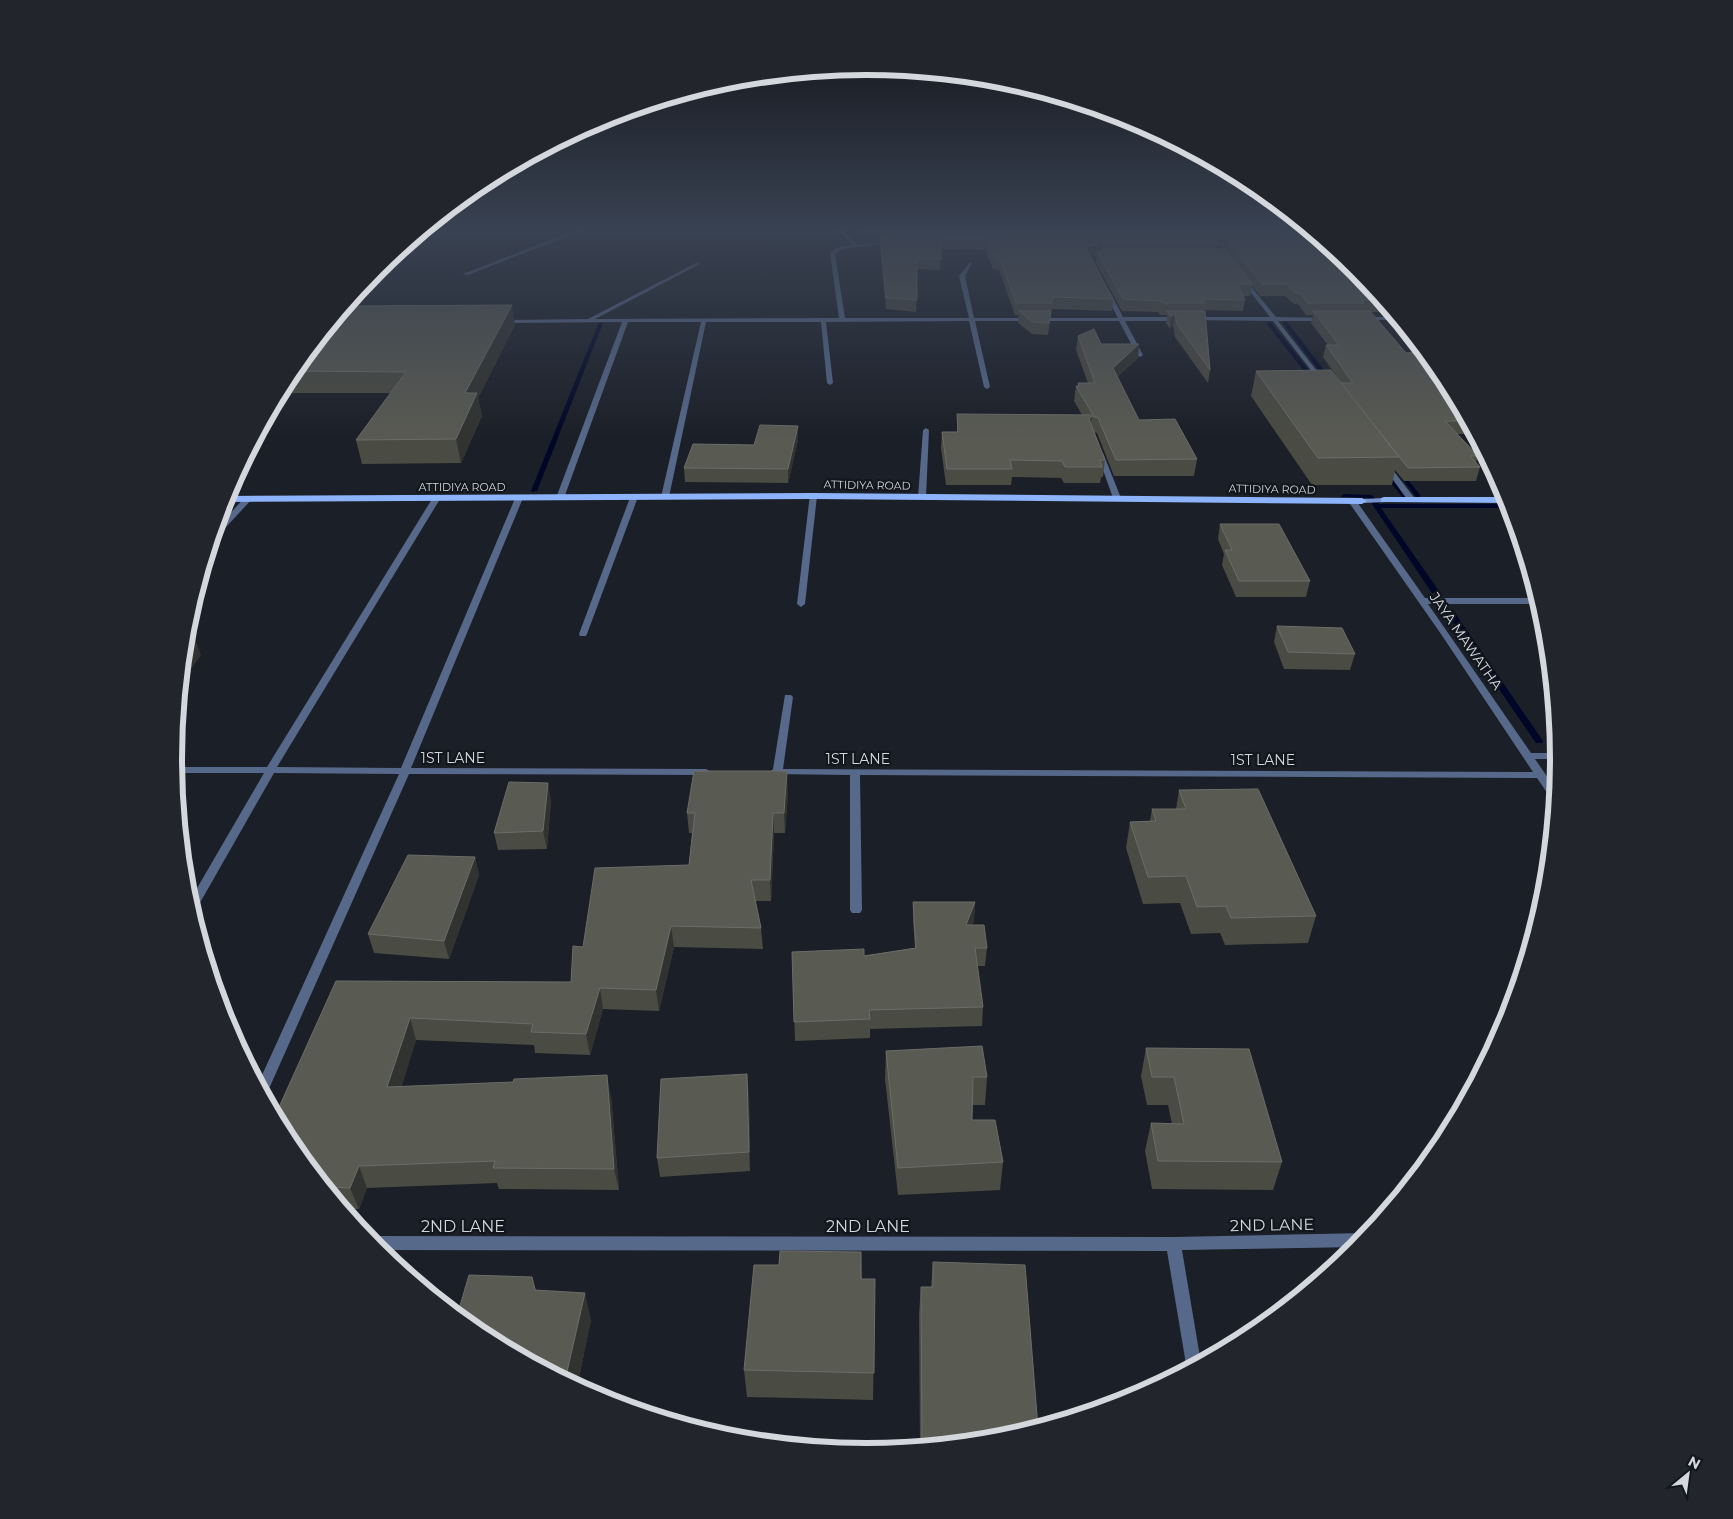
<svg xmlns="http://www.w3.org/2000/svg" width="1733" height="1519" font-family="Montserrat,sans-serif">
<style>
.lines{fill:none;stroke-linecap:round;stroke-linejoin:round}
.stream{fill:#000627;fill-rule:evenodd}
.street{fill:#56698b;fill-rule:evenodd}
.secondary{fill:#7593ca;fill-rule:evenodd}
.primary{fill:#8db3fa;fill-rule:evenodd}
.wall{fill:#4a4b42;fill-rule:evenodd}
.shaded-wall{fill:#313330}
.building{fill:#595a52;stroke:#6c6d68}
.labels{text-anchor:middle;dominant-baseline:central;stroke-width:4.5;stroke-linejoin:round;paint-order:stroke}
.far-street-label{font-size:11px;fill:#d4d7dc;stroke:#12161d}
.street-label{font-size:14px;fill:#d4d7dc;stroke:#12161d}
.near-street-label{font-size:16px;fill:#d4d7dc;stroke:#12161d}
.rim{fill:none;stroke:#d4d7dc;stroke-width:6}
</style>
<rect width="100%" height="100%" fill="#1b1f27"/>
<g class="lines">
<!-- stream -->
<g class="stream">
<path d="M599 322 603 323 537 491 532 492 531 491Z"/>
<path d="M1267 322H1271L1315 378V380H1311L1267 324Z"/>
<path d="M1283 322H1287L1331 379V381H1327L1283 324Z"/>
<path d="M1384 471H1388L1407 496 1406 497H1402L1383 472Z"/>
<path d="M1401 472 1403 473 1420 495V497H1416L1399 475 1398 474Z"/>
<path d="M1344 494 1372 495 1379 504H1510L1511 508H1381L1439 591 1435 593H1432L1368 498 1342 497 1341 496Z"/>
<path d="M1447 610H1453L1543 741 1542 743H1536L1446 612Z"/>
<path d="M1549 753 1552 754 1559 765 1558 774 1556 773 1545 756Z"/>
</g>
<!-- street -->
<g class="street">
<path d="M582 228H588L468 275 463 274Z"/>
<path d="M836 228H841L858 245 892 241 894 242 842 249 835 254 845 318H969L959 276 970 262 972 263 965 276 974 318H1118L1103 290 1106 288 1109 290 1123 317H1179L1182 319 1179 321H1125L1143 355 1140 357 1137 355 1119 321H975L990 387 987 389 984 387 969 321 826 322 833 383 830 385 827 383 821 322H706L669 497 665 499 661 497 701 322H628L564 498 560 500H557L556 498 622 322 501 323 498 321 499 320 588 319 698 262 700 264 595 319 839 318 830 253 839 247 853 245Z"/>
<path d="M1244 278 1276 317 1326 318 1327 319 1324 321H1278L1324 380V382H1320L1273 321 1191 320V318L1193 317H1270L1241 280Z"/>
<path d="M1366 317H1396L1399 320H1364L1363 319Z"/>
<path d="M926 428 929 430 926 497 922 499 918 497 923 430Z"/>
<path d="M1098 452 1103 453 1121 498 1120 500H1117L1113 498 1097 453Z"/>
<path d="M1385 465H1389L1416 500 1415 502H1409L1383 466Z"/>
<path d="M810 494H816L817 496 805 604 801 607 797 604Z"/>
<path d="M631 495H634L638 497 587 634 586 636H580L579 634Z"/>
<path d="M516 496H519L523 498 411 768 706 769 711 772 706 775 409 774 268 1091 264 1095 258 1084 399 774 274 773 197 908 192 912 189 902 264 773H175L174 767H267L432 499 436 497 440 499 277 767 401 768Z"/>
<path d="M245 497H251L252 499 216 538H213L216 529Z"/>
<path d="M1349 499H1355L1425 598H1539V604H1428L1531 753H1559V759H1535L1557 791 1556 801 1552 800 1537 778 860 775 862 910 860 913H852L850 910V775L771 774 770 772 773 769 785 695H791L793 697 783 769 1533 772 1441 634 1348 501Z"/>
<path d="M1364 1233 1369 1235 1359 1247 1182 1250 1201 1363 1187 1370 1167 1251 376 1250 367 1238 371 1236 1173 1237Z"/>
</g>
<!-- secondary -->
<path class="secondary" d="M1384 498 1388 500 1387 502 1362 503 1358 501 1362 499Z"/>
<!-- primary -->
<g class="primary">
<path d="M813 493 1362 498 1367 501 1362 504 813 499 224 502 225 496Z"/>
<path d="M1384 497H1508L1510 503 1381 502V498Z"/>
</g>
</g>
<!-- wall -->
<g class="wall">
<path d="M843 228H1201L1207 233V228H1306L1357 270 1386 305 1384 312H1371L1406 353 1443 375 1475 434H1457L1478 456 1476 462 1480 467 1476 481H1404L1395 470 1392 485H1312L1251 396 1256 371 1340 381 1323 357 1326 345H1328L1311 323 1313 315H1306L1298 304H1294L1285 296H1260L1252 286 1250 296H1243L1245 300 1243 311 1203 310 1210 370 1208 383 1175 337 1173 325 1170 329 1166 323 1167 315H1160L1158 312 1122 311 1096 263V256L1091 257 1113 299 1112 311 1052 309 1048 335 1032 334 1018 323 1019 315H1015L999 270 993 269 985 250 941 249 940 270 917 269 916 312 886 309 880 246V239L879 240 878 234ZM1218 244 1223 249H1217Z"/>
<path d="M346 306 515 325 478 398 482 416 461 463 362 464 356 440 390 393H280L290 374Z"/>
<path d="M1078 336 1101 344H1139L1138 358 1117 377 1139 420 1197 459 1194 476H1114L1097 433 1094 432 1105 460 1103 477H1101L1100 483H1064L1061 478 1012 477 1011 485H946L941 448 942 432H957V414L1082 415 1074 401 1076 386H1078V383H1088L1076 350Z"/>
<path d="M798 440 788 483 685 482 684 468 754 445Z"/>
<path d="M1220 524 1310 581 1306 597H1236L1222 565 1224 554 1218 539Z"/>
<path d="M1277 626 1355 654 1350 670 1284 669 1274 642Z"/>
<path d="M1179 790 1316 916 1308 943 1225 945 1220 933 1191 934 1180 903 1143 904 1126 848 1130 822 1150 821 1152 809H1176Z"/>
<path d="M788 791 785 833H774L771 901H755L761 928 763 949 674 947 659 1011 603 1009 590 1055 535 1053 534 1045 416 1040 401 1087 611 1096 619 1190 499 1189 497 1183 367 1188 359 1209H342L290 1144 336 981 571 982 583 947 689 865 692 833H689L687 813Z"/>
<path d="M551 800 547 849 498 850 494 833Z"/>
<path d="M475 857 479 875 449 959 374 953 368 934Z"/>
<path d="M913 902H975L974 921 972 925 987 948 985 966H977L983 1007 982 1026 870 1029V1038L795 1041 792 952 864 956 915 948 913 921Z"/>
<path d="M1146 1048 1282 1162 1273 1190 1152 1189 1145 1151 1151 1123 1172 1124 1168 1105H1147L1141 1076Z"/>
<path d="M886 1051 987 1077 985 1105H972V1120L1003 1162 1000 1190 898 1195 885 1079Z"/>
<path d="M749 1093 750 1171 660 1177 657 1158Z"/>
<path d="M861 1252 862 1279H875L873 1400 747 1397 744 1370 779 1265Z"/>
<path d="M933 1262 1001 1439 920 1447 919 1314 921 1287H931Z"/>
<path d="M532 1277 536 1290 591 1320 577 1387 481 1336Z"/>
</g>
<!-- shaded-wall -->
<g class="shaded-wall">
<path d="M890 228H975L880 235V239L879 240V229Z"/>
<path d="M1102 243 1101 254 1097 252 1096 256 1087 258V250L1088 247Z"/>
<path d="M512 305 515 325 478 398 482 416 461 463 456 439 465 393Z"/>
<path d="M1175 313 1173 325 1170 329 1171 317Z"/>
<path d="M1139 344 1138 358 1111 382 1113 368Z"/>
<path d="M1092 416 1090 431 1089 419Z"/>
<path d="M798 426V440L788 483V469Z"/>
<path d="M192 630 201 655 181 683 185 640Z"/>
<path d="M787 771 788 791 785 833 784 813Z"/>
<path d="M548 783 551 800 547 849 543 831Z"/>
<path d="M773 813 774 833 771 901 770 880Z"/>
<path d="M475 857 479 875 449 959 444 941Z"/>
<path d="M975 902 974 921 965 943 966 925Z"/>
<path d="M671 926 674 947 659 1011 656 990Z"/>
<path d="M600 988 603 1009 590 1055 586 1034Z"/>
<path d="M410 1018 416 1040 395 1109 387 1087Z"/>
<path d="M747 1074 749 1093 750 1171 749 1152Z"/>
<path d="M607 1075 611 1096 619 1190 614 1169Z"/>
<path d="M359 1166 367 1188 359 1209 350 1188Z"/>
<path d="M585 1293 591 1320 577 1387 567 1382 566 1376Z"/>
</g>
<!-- building -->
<g class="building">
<path d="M938 228H1201L1218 243H1102L1088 247 1087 250 1113 299 1053 297 1052 303H1016L1000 259 994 258 986 240 941 239V259H917V300L886 298 880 235Z"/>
<path d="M1213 228H1306L1357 270 1382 300H1361L1364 303H1308L1300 293H1296L1287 284H1262L1230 244Z"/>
<path d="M1104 249H1225L1252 284H1237L1245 300 1204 299V303H1162L1160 301 1123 299 1097 252Z"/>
<path d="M512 305 465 393H477L456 439 356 440 406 372 293 371 346 306Z"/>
<path d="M1019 311H1051L1049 323 1033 322Z"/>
<path d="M1167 311H1205L1210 370 1177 324 1175 313 1171 317Z"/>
<path d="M1313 311H1370L1406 353 1425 352 1443 375 1468 421H1445L1478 456H1470L1480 467 1408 468 1341 383H1353L1326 345H1339Z"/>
<path d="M1094 329 1101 344H1139L1113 368 1139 420 1175 419 1197 459 1116 460 1098 418 1092 416 1089 419 1105 460H1100L1102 467H1065L1062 461 1010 460 1012 469H947L942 432H958L957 414 1093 415 1076 386H1079L1078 383H1095L1078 336Z"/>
<path d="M1331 370 1399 457 1318 458 1256 371Z"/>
<path d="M760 425 798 426 788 469 684 468 693 444 754 445Z"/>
<path d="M1220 524H1279L1310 581H1239L1225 550H1232Z"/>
<path d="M1277 626 1342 628 1355 654 1288 652Z"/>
<path d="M186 630H192L185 640Z"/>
<path d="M694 771H787L784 813H773L770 880H751L761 928 671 926 656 990 600 988 586 1034 531 1032 533 1024 410 1018 387 1087 513 1082 514 1079 607 1075 614 1169 493 1168 495 1161 359 1166 350 1188 325 1187 290 1144 275 1116 336 981 571 982 573 946 583 947 595 868 689 865 695 813H687Z"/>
<path d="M509 782 548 783 543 831 494 833Z"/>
<path d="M1258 789 1316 916 1231 918 1226 906 1197 907 1186 876 1148 877 1130 822 1156 821 1152 809H1186L1179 790Z"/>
<path d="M408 855 475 857 444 941 368 934Z"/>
<path d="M913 902H975L966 925H984L987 948H975L983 1007 869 1010 870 1019 794 1022 792 952 864 949V956L916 948Z"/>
<path d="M982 1046 987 1077H973L972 1120H995L1003 1162 898 1168 886 1051Z"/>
<path d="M1146 1048 1249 1049 1282 1162 1158 1161 1151 1123 1184 1124 1174 1077H1152Z"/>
<path d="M747 1074 749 1152 657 1158 661 1079Z"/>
<path d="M780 1251 861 1252V1279H875L874 1373 744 1370 754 1265H779Z"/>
<path d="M933 1262 1025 1265 1038 1428 1001 1439 922 1447 921 1287H933Z"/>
<path d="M469 1275 532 1277 535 1290 585 1293 566 1376H557L481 1336 457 1316Z"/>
</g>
<!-- sky -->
<linearGradient id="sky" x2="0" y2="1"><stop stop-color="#0f1115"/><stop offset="0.52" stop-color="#394252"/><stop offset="1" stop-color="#394252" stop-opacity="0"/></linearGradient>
<rect width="1733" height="441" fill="url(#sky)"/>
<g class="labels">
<!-- far-street labels -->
<g class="far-street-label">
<text transform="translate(867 485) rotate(1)">ATTIDIYA ROAD</text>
<text x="462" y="487">ATTIDIYA ROAD</text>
<text transform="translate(1272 489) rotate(1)">ATTIDIYA ROAD</text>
</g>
<!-- street labels -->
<g class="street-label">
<text transform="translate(1466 641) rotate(55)">JAYA MAWATHA</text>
<text x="453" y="758">1ST LANE</text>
<text x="858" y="759">1ST LANE</text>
<text x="1263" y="760">1ST LANE</text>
</g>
<!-- near-street labels -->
<g class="near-street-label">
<text transform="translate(1272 1225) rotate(-1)">2ND LANE</text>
<text x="463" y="1226">2ND LANE</text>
<text x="868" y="1226">2ND LANE</text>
</g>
</g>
<!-- crop -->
<path d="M0 0H1733V1519H0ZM182 759a684 684 0 1 1 1368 0a684 684 0 1 1-1368 0Z" fill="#22252c" fill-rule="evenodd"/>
<path class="rim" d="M182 759a684 684 0 1 1 1368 0a684 684 0 1 1-1368 0Z"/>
<!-- north arrow -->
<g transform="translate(1688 1474) rotate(29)" stroke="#12161d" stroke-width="4" paint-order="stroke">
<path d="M0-4L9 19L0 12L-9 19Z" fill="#d4d7dc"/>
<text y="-8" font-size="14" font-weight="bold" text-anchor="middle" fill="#d4d7dc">N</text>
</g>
</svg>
